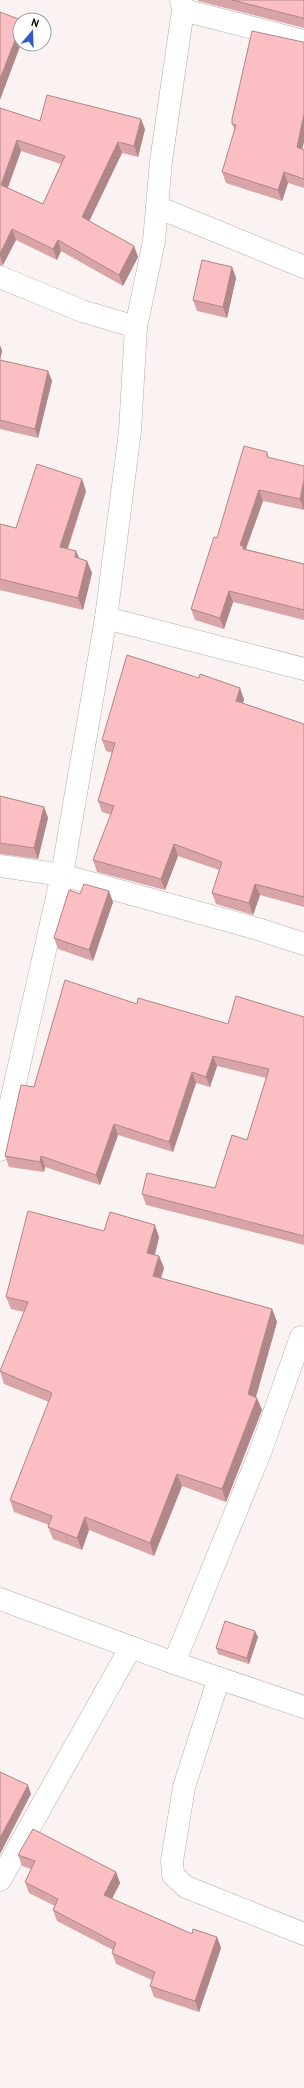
<svg xmlns="http://www.w3.org/2000/svg" width="304" height="2088" font-family="'PT Sans',sans-serif">
<style>
.lines{fill:none;stroke-linecap:round;stroke-linejoin:round}
.minor-casing{stroke:#b4aeab;stroke-width:23}
.tertiary-casing{stroke:#b4aeab;stroke-width:23}
.minor{stroke:#fff;stroke-width:22}
.tertiary{stroke:#fff;stroke-width:22}
.wall{fill:#d8a4a8;fill-rule:evenodd}
.shaded-wall{fill:#b08688}
.building{fill:#fbbfc3;stroke:#b08688;fill-rule:evenodd}
</style>
<rect width="100%" height="100%" fill="#faf3f1"/>
<g class="lines">
<defs>
<g id="minor">
<path d="M183 10 304 41"/>
<path d="M157 207 304 267"/>
<path d="M0 277 82 311 136 327"/>
<path d="M106 618 304 669"/>
<path d="M0 866 62 875 258 929 304 944"/>
<path d="M0 1150 62 875 106 618 130 431 136 327 154 241 161 161 183 10 181 0"/>
<path d="M174 1663 261 1450 301 1337"/>
<path d="M219 1678 184 1787 172 1861 173 1875 186 1887 304 1934"/>
<path d="M0 1880 131 1647"/>
</g>
<path id="tertiary" d="M0 1599 174 1663 304 1707"/>
</defs>
<!-- minor casing -->
<use href="#minor" class="minor-casing"/>
<!-- tertiary casing -->
<use href="#tertiary" class="tertiary-casing"/>
<!-- minor -->
<use href="#minor" class="minor"/>
<!-- tertiary -->
<use href="#tertiary" class="tertiary"/>
</g>
<!-- wall -->
<g class="wall">
<path d="M198 0H304V28L198 1Z"/>
<path d="M303 42H304V142L302 149 304 150V188L288 183 282 201 226 183 222 172 235 131 232 124Z"/>
<path d="M0 108 40 121 145 129 138 157 122 153 89 221 134 246 138 257 123 286 61 251 57 260 16 240 3 265 0 266ZM21 151 61 164 43 204 8 188Z"/>
<path d="M232 267 236 278 227 318 197 311 193 300Z"/>
<path d="M0 345 2 351 0 360 48 371 52 381 38 438 0 429Z"/>
<path d="M267 452 269 458 304 466V510L263 501 246 549 304 564V620L233 602 224 629 195 620 191 609 217 538Z"/>
<path d="M86 491 68 549 76 551 79 558 87 561 92 573 83 610 0 590V524L16 528Z"/>
<path d="M244 699 243 703 304 724V907L260 895 253 915 216 904 212 893 219 870 178 856 165 890 97 872 93 860 111 815 102 812 98 801 112 753 106 751 102 740Z"/>
<path d="M0 796 44 807 48 818 38 859 0 854Z"/>
<path d="M80 894 113 902 93 961 58 949 54 938Z"/>
<path d="M137 1004 228 1024 304 1017V1245L146 1205 142 1194 215 1188 247 1140 266 1078 217 1066 210 1087 196 1083 173 1152 118 1135 100 1185 45 1167 44 1172 9 1167 5 1156 34 1087Z"/>
<path d="M104 1231 159 1237 155 1255 159 1256 164 1268 161 1278 272 1309 277 1322 256 1397 262 1410 226 1502 182 1486 154 1556 89 1530 82 1550 53 1539 48 1527 49 1525 14 1512 10 1500 49 1402 4 1384 0 1371 24 1312 11 1309 6 1297Z"/>
<path d="M258 1637 249 1664 218 1654 216 1648Z"/>
<path d="M18 1855 116 1872 120 1883 112 1899 192 1934 217 1937 221 1948 199 2012 154 1997 150 1986 152 1980 116 1964 112 1953 113 1950 57 1921 53 1910 55 1906 29 1893 25 1882 31 1869 22 1866Z"/>
</g>
<!-- shaded-wall -->
<g class="shaded-wall">
<path d="M20 27V44H21L0 100V79Z"/>
<path d="M304 114V142L300 158 297 147Z"/>
<path d="M141 119 145 129 138 157 134 146Z"/>
<path d="M17 140 21 151 5 195 1 185Z"/>
<path d="M118 142 122 153 86 228 82 217Z"/>
<path d="M284 172 288 183 282 201 278 190Z"/>
<path d="M12 229 16 240 3 265 0 256V254Z"/>
<path d="M58 240 61 251 57 260 53 249Z"/>
<path d="M134 246 138 257 123 286 119 275Z"/>
<path d="M232 267 236 278 227 318 223 307Z"/>
<path d="M0 345 2 351 0 360Z"/>
<path d="M48 371 52 381 38 438 35 429Z"/>
<path d="M82 479 86 491 64 559 60 547Z"/>
<path d="M304 480V510L300 499Z"/>
<path d="M259 490 263 501 245 551 240 545Z"/>
<path d="M76 551 81 563 75 557Z"/>
<path d="M87 561 92 573 83 610 78 598Z"/>
<path d="M229 591 233 602 224 629 220 618Z"/>
<path d="M240 688 244 699 240 712 236 701Z"/>
<path d="M44 807 48 818 38 859 34 848Z"/>
<path d="M174 844 178 856 165 890 161 879Z"/>
<path d="M255 884 260 895 253 915 249 903Z"/>
<path d="M109 891 113 902 93 961 89 950Z"/>
<path d="M213 1056 217 1066 210 1087 206 1077Z"/>
<path d="M192 1072 196 1083 173 1152 169 1142Z"/>
<path d="M114 1124 118 1135 100 1185 96 1175Z"/>
<path d="M41 1156 45 1167 44 1172 40 1162Z"/>
<path d="M155 1225 159 1237 152 1265 147 1253Z"/>
<path d="M159 1256 164 1268 158 1288 153 1276Z"/>
<path d="M272 1309 277 1322 253 1407 248 1394Z"/>
<path d="M257 1398 262 1410 226 1502 222 1489Z"/>
<path d="M177 1474 182 1486 154 1556 150 1543Z"/>
<path d="M85 1517 89 1530 82 1550 77 1538Z"/>
<path d="M255 1631 258 1637 249 1664 247 1658Z"/>
<path d="M28 1785 31 1794 0 1854V1838Z"/>
<path d="M116 1872 120 1883 108 1906 104 1895Z"/>
<path d="M217 1937 221 1948 199 2012 195 2001Z"/>
</g>
<!-- building -->
<g class="building">
<path d="M232 0H304V19L303 18Z"/>
<path d="M0 12 21 20H20V27L0 79Z"/>
<path d="M252 31 303 42H304V114L297 147 304 150V179L284 172 278 190 222 172 236 125 232 124V119Z"/>
<path d="M47 95 141 119 134 146 118 142 82 217 134 246 119 275 58 240 53 249 12 229 0 254V108L40 121ZM17 140 65 156 43 204 1 185Z"/>
<path d="M202 260 232 267 223 307 193 300Z"/>
<path d="M0 360 48 371 35 429 0 420Z"/>
<path d="M244 446 267 452V457L304 466V480L300 499 259 490 240 545 243 546V549L304 564V610L229 591 220 618 191 609 214 537 217 538Z"/>
<path d="M37 464 82 479 60 547 76 551 75 557 87 561 78 598 0 579V524L16 528Z"/>
<path d="M127 655 199 678 200 674 240 688 236 701 304 724V897L255 884 249 903 212 893 222 862 174 844 161 879 93 860 114 806 98 801 115 743 102 740Z"/>
<path d="M0 796 44 807 34 848 0 843Z"/>
<path d="M84 884 109 891 89 950 54 938 69 890 80 894Z"/>
<path d="M65 980 137 1004 138 998 228 1024 236 996 304 1017V1236L142 1194 147 1173 215 1188 232 1135 247 1140 269 1069 213 1056 206 1077 192 1072 169 1142 114 1124 96 1175 41 1156 40 1162 5 1156 21 1085 34 1087Z"/>
<path d="M28 1211 104 1231 110 1212 155 1225 147 1253 159 1256 153 1276 272 1309 248 1394 257 1398 222 1489 177 1474 150 1543 85 1517 77 1538 48 1527 52 1516 10 1500 52 1393 0 1371 28 1302 6 1297Z"/>
<path d="M225 1621 255 1631 247 1658 216 1648Z"/>
<path d="M0 1772 28 1785 0 1838Z"/>
<path d="M33 1829 116 1872 104 1895 192 1934 193 1929 217 1937 195 2001 150 1986 155 1972 112 1953 116 1943 53 1910 58 1899 25 1882 35 1861 18 1855Z"/>
</g>
<!-- north arrow -->
<g transform="translate(32 32) rotate(19)"><circle r="19" fill="#ffffff" stroke="#9f9e9e"/>
<path d="M0-3L7 15L0 10L-7 15Z" fill="#3359c9"/>
<text y="-6" font-size="11" font-weight="bold" text-anchor="middle" fill="#0f0d0c">N</text>
</g>
</svg>
